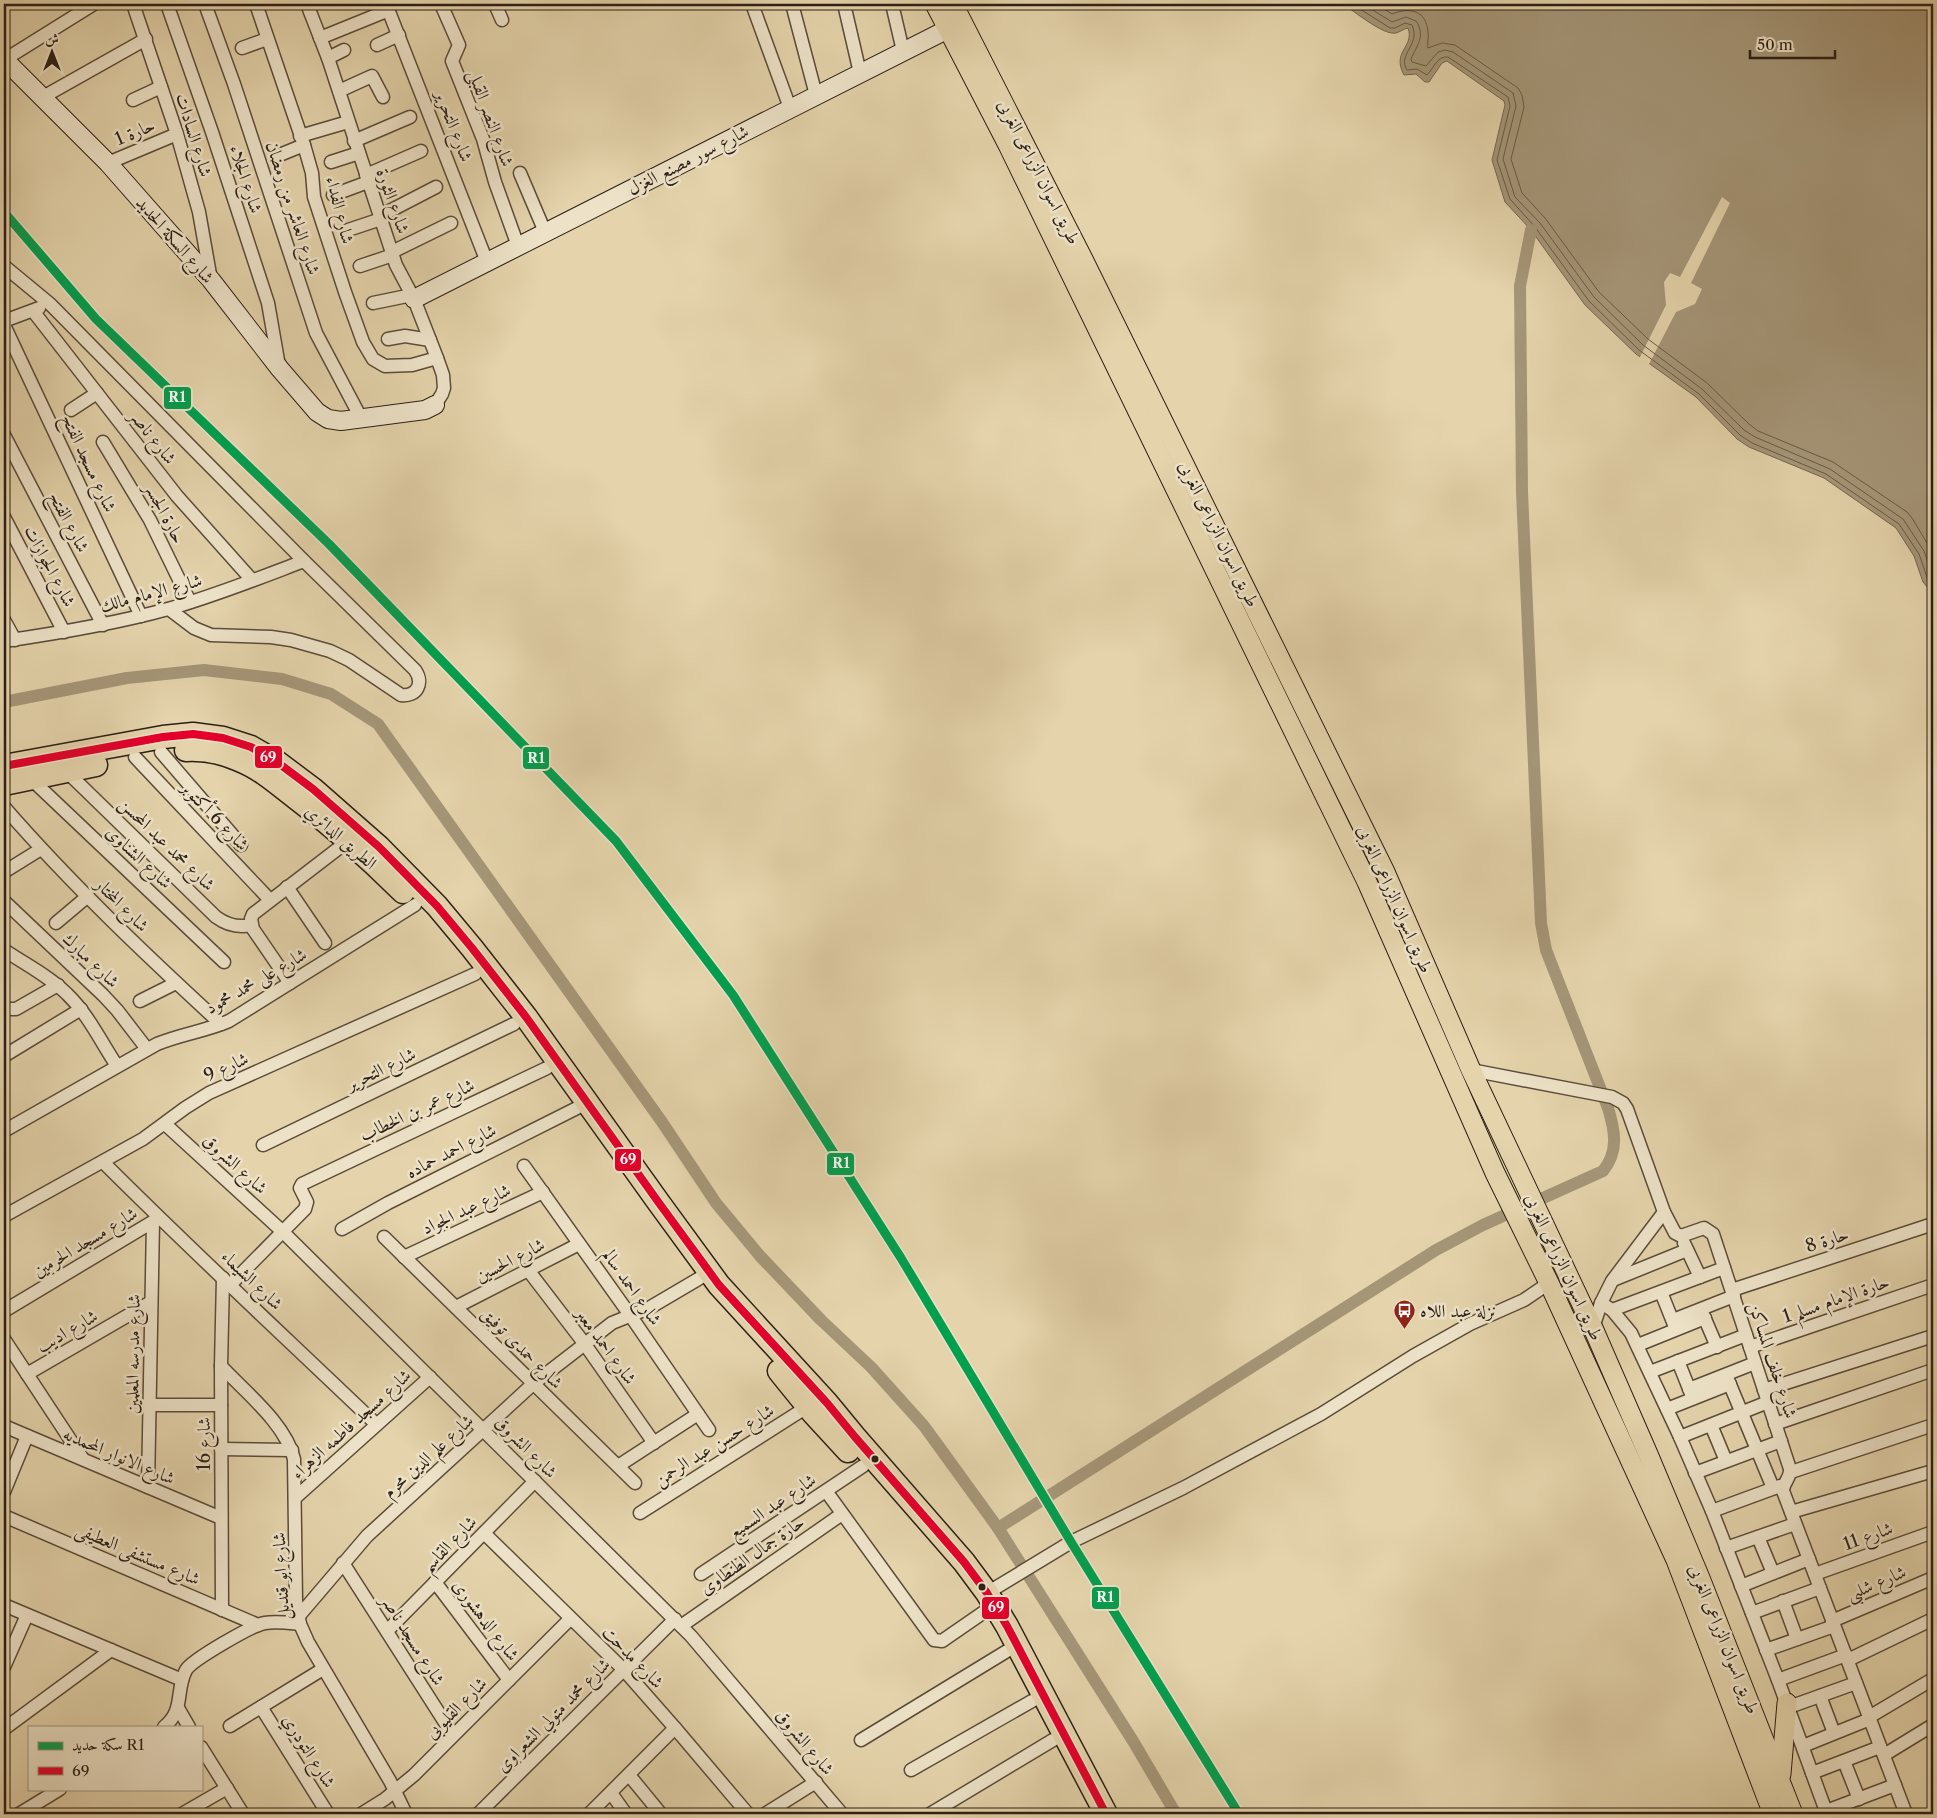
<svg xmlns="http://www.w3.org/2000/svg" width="1937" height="1818" font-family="'Libre Caslon Text',Amiri,serif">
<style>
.water{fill:#a59678;stroke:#756650}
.pier{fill:#e4d3ab}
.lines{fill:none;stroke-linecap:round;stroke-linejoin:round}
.shore{stroke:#685a46;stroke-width:1}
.canal{stroke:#a59678;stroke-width:12}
.street-casing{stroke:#5a4c3a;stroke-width:15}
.secondary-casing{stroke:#2c1f15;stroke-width:20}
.primary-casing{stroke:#2c1f15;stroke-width:21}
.highway-casing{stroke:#2c1f15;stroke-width:25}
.street{stroke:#ede2c8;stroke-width:12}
.secondary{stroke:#ede2c8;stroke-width:18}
.primary{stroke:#e4d3ab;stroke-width:19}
.highway{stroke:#e4d3ab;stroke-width:22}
.bus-1-casing{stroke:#ede2c8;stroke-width:11}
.bus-1{stroke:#e4002b;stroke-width:8}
.rail-1-casing{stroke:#ede2c8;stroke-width:12}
.rail-1{stroke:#029f4e;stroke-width:9}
.bus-dot{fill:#2c1f15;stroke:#ede2c8;stroke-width:2}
.labels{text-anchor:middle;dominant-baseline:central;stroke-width:5;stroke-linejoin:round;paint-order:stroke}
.street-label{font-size:18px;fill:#2c1f15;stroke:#ede2c8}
.poi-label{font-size:18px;fill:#2c1f15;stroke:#ede2c8;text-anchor:start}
.line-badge{stroke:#ede2c8;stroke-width:2}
.badge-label{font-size:14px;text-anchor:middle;font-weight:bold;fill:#fff}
</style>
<rect width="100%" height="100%" fill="#e4d3ab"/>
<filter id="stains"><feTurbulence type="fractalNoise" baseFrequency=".004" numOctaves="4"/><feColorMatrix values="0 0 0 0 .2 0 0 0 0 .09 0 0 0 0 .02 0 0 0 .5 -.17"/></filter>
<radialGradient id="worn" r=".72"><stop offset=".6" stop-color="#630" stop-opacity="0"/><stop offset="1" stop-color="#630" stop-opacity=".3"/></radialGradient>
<!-- water -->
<path class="water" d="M1343 4H1933V594L1923 582 1914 556 1896 528 1824 478 1749 447 1737 439 1696 397 1636 354 1585 305 1531 230 1505 202 1492 160 1505 105 1504 101 1447 61 1442 63 1429 82H1425L1416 74 1404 75C1391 51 1415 47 1408 28 1403 29 1400 32 1396 33 1384 36 1354 11 1343 4Z"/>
<!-- pier -->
<path class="pier" d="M1722 197 1730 203 1691 283 1702 289 1695 304 1676 312 1648 366 1639 359 1666 305 1664 282 1670 273 1680 277Z"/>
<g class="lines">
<!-- shore -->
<g class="shore">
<path d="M1352 4 1390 28H1395L1405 23 1412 25C1421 45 1397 54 1407 70L1417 69 1427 75C1434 68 1437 56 1448 57L1508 97 1510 106 1497 160 1510 199 1535 227 1589 301 1639 350 1699 394 1740 435 1752 443 1826 474 1899 524 1919 554 1928 580 1933 587"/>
<path d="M1363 4 1392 22 1406 17 1416 21C1426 36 1417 45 1411 59L1412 62 1426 66 1438 52 1445 50 1453 52 1513 93 1516 106 1503 159 1515 197 1540 223 1594 297 1643 345 1702 389 1744 430 1755 437 1830 469 1903 519 1924 551 1933 577"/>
<path d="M1376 4 1392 14C1410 7 1426 10 1428 32 1429 37 1427 43 1428 48L1442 43 1455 45 1518 88 1522 95 1524 107 1511 159 1522 193 1545 218 1599 292 1648 339 1707 383 1749 424 1758 431 1833 462 1907 512 1912 518 1933 553"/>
</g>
<!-- canal -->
<g class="canal">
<path d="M4 702 127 678 204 670 282 679 331 694 378 724 662 1122 716 1203 760 1256 821 1320 871 1367 924 1426 998 1528 1133 1741 1176 1814"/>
<path d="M998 1528 1436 1250 1483 1225 1603 1171C1619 1151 1615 1131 1608 1108L1546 950 1541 923 1522 492 1520 286 1531 230"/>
</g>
<defs>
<g id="street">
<path d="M133 4 177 134 199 212 211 280"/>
<path d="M167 4 212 132 268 303 279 366"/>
<path d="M205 4 234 84 316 333 361 418"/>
<path d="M256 4 304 145 312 173 314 197 345 292 363 342 373 359 385 366 412 365 437 358"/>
<path d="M307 4 328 58 396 265 414 299 437 358 443 375 444 388 442 394 435 405"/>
<path d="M386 4 487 262"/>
<path d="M441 4 459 45 452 61 483 139 495 182 518 246"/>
<path d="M495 4 502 20"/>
<path d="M752 4 790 108"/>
<path d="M792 4 816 95"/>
<path d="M844 4 860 73"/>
<path d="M892 4 903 51"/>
<path d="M320 38 389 10"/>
<path d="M377 45 399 35"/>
<path d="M242 48 267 39"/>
<path d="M328 58 344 50"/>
<path d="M4 60 94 4"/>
<path d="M339 91 372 76 383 97"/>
<path d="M43 97 146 39"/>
<path d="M133 100 161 87"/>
<path d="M300 136 348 122"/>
<path d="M354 141 410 117"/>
<path d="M277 156 304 145"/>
<path d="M331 162 359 153"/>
<path d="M108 163 177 134"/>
<path d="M520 173 545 232"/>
<path d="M366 175 421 151"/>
<path d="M333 195 368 182"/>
<path d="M380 216 436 187"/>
<path d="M348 230 381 219"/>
<path d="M392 252 451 223"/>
<path d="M4 266 50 304 304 561 415 670C424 683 417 697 401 695L349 660 330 651 291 640 271 637 211 635 194 628 169 609"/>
<path d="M360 266 393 255"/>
<path d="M373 303 412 295"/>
<path d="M33 311 177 496 252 580"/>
<path d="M4 321 39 308"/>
<path d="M4 325 141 616"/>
<path d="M388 339 405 336 430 340"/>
<path d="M71 410 97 393"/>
<path d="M4 435 103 625"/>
<path d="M103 442 150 520 190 602"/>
<path d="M4 517 64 632"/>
<path d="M4 620 15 640"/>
<path d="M4 641C59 633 114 624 168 609 214 596 259 578 304 561"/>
<path d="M161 752 241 845"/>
<path d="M135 757 270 900"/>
<path d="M66 771 216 917C227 925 238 928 251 925"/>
<path d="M30 778 224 962"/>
<path d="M4 807C71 884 146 955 221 1024"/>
<path d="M4 872 41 849"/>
<path d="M287 887 325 943"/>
<path d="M4 901 103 995 117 1010 147 1049"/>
<path d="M56 923 88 896"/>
<path d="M4 950C25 964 49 976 67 994 88 1014 101 1042 117 1066"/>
<path d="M290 983 253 929 251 919 253 914 348 841"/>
<path d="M140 1001 176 983"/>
<path d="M4 1009H16L58 985"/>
<path d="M4 1056 81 1009"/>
<path d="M1471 1070 1612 1097 1623 1103 1627 1109 1664 1212 1675 1233 1681 1236 1704 1228 1713 1234 1790 1469C1791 1478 1783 1482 1783 1491L1906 1814"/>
<path d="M165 1124 283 1232 691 1636 842 1814"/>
<path d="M4 1131 157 1044C181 1034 206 1031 229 1021L415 905"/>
<path d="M263 1145 514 1024"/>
<path d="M103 1162C192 1251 285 1337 376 1424"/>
<path d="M524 1166 630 1315 709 1430"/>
<path d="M4 1216 143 1139 185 1108 209 1093 475 974"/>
<path d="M342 1229 388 1203 577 1108"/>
<path d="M384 1237 635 1483"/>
<path d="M1684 1243 1700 1277"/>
<path d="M404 1257 543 1192"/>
<path d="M528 1270 584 1343 654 1443"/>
<path d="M1613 1280 1687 1250"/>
<path d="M231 1284 305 1209 307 1202 300 1188 302 1184 547 1068"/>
<path d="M1732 1290 1933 1224"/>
<path d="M1661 1292 1675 1327"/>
<path d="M1601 1303 1612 1310 1631 1333 1680 1437 1712 1511 1778 1680 1827 1814"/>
<path d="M456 1307 579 1244"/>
<path d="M1612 1310 1724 1268"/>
<path d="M4 1311 159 1218"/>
<path d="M1702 1312 1717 1347"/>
<path d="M1673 1320 1734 1296"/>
<path d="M1593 1328 1601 1303 1612 1281 1664 1212"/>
<path d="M4 1339 83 1459"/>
<path d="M1638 1345 1705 1318"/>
<path d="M1750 1347 1933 1285"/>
<path d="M1678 1361 1692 1396"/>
<path d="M221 1366C245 1392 286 1424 294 1459L296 1601 300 1624 308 1642 390 1781 406 1814"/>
<path d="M1650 1372 1746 1335"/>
<path d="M27 1374 151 1302"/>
<path d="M1726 1375 1773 1488"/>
<path d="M1689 1389 1755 1363"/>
<path d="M1764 1390 1933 1336"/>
<path d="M150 1405H221"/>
<path d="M1667 1409 1730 1384"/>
<path d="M1775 1424 1933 1370"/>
<path d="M1711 1425 1726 1461"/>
<path d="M4 1426 221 1518"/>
<path d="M1680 1437 1768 1402"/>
<path d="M221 1449 292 1450"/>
<path d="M618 1466 698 1414"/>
<path d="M1791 1472 1933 1425"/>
<path d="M1695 1473 1781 1441"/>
<path d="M148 1487 153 1222"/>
<path d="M826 1491 934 1640 942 1641 984 1612"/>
<path d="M4 1492 27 1436"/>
<path d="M295 1498 430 1377"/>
<path d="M1712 1511 1780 1486"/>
<path d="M1791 1512 1933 1471"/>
<path d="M640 1513 807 1407"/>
<path d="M4 1516 258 1625"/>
<path d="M484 1533 624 1670 675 1728 748 1814"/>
<path d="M1758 1537 1773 1573"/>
<path d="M1726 1548 1795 1524"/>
<path d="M343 1563 453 1735"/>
<path d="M701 1574 863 1466"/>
<path d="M1815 1574 1933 1532"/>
<path d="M435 1582 509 1680"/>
<path d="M1741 1586 1809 1559"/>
<path d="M987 1593 1071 1542 1183 1488 1321 1414 1413 1356 1470 1324 1524 1300 1549 1283"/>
<path d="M1783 1601 1797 1639"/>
<path d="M4 1605 182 1680"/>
<path d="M222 1610 221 1366 223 1278"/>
<path d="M1752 1613 1820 1588"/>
<path d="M298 1617 367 1536 533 1384 612 1323 649 1308 700 1278"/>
<path d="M1832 1621 1933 1578"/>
<path d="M681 1626 842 1514"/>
<path d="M387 1631 535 1481"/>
<path d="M1766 1650 1834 1626"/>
<path d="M1848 1660 1933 1619"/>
<path d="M4 1667 27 1615"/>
<path d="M1778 1680 1846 1655"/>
<path d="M1820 1696 1834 1733"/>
<path d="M261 1707 328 1814"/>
<path d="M1789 1707 1856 1683"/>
<path d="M178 1708 189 1727"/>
<path d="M1869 1717 1933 1679"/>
<path d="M230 1726 323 1669"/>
<path d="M164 1727C185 1710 175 1691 186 1670 192 1660 252 1625 265 1623 277 1621 289 1623 300 1624"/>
<path d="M4 1729 111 1650"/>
<path d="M861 1740 1007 1651"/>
<path d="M1803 1746 1870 1719"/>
<path d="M201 1747 243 1814"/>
<path d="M1884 1755 1933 1725"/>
<path d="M1844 1761 1859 1799"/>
<path d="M911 1770 1032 1701"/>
<path d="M1812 1773 1880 1747"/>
<path d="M629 1775 661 1814"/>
<path d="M611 1793 626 1814"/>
<path d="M1826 1811 1895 1785"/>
<path d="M19 1814 60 1789"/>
<path d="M182 1814 227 1788"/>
<path d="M361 1814 385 1799 414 1775 570 1619"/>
<path d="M478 1814 675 1619"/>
<path d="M589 1814 675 1728"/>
<path d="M765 1814 816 1782"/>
<path d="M930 1814 1053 1740"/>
</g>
<g id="secondary">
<path d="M4 59 108 163 211 280 280 369 317 412 328 419 341 421 425 410 435 405"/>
<path d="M414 299 960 23"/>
</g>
<g id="primary">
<path d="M935 4 1009 147 1367 882 1495 1173 1549 1283 1676 1560 1773 1814"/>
<path d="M953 4 1083 259 1385 872 1471 1070 1593 1328 1648 1454 1700 1578 1793 1814"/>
<path d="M1781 1774 1787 1703"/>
</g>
<g id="highway">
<path d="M186 750C204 749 223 753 239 760 257 767 272 779 287 791 328 822 367 856 403 892"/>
<path d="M4 766 163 737 193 734 223 738 251 747 277 762 313 789 379 847 437 906 472 948 526 1017 659 1203 719 1285 827 1403 855 1437 964 1562 987 1593 1007 1626 1106 1814"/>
<path d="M4 784 96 765"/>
<path d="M779 1371 813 1413 848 1451"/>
</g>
</defs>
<!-- street casing -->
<use href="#street" class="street-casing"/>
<!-- secondary casing -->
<use href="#secondary" class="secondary-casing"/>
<!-- primary casing -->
<use href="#primary" class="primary-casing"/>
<!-- highway casing -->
<use href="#highway" class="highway-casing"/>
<!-- street -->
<use href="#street" class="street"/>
<!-- secondary -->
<use href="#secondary" class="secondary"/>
<!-- primary -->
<use href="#primary" class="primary"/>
<!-- highway -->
<use href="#highway" class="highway"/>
<defs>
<path id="bus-1" d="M4 766 163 737 193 734 223 738 251 747 277 762 313 789 379 847 437 906 472 948 526 1017 659 1203 719 1285 827 1403 855 1437 964 1562 987 1593 1007 1626 1106 1814"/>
</defs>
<!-- bus-1 casing -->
<use href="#bus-1" class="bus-1-casing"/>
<!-- bus-1 -->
<use href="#bus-1" class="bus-1"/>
<defs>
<path id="rail-1" d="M4 212 96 319 329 544 616 841 733 995 901 1258 1071 1542 1239 1814"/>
</defs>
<!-- rail-1 casing -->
<use href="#rail-1" class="rail-1-casing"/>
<!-- rail-1 -->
<use href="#rail-1" class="rail-1"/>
</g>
<!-- icons -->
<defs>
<symbol id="bus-pin" viewBox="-11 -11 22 30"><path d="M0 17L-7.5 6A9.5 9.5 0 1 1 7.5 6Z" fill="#8f2418" stroke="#ede2c8"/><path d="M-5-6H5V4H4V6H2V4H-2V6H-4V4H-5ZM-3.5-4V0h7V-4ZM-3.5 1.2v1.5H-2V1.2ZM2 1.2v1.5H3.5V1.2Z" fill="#fff"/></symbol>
</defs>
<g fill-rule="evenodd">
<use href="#bus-pin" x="1392" y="1298" width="25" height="34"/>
</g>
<!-- markers -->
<g class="bus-dot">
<circle cx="875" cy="1459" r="4.5"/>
<circle cx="982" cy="1587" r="4.5"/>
</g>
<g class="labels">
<!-- street labels -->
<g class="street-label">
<text transform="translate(491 118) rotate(70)">شارع النصر القبلى</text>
<text transform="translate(454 126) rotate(69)">شارع التحرير</text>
<text transform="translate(135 132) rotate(-23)">حارة 1</text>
<text transform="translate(194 135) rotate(73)">شارع السادات</text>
<text transform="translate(688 160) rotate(-27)">شارع سور مصنع الغزل</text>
<text transform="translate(1039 172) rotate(63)">طريق اسوان الزراعى الغربى</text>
<text transform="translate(246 179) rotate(72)">شارع الجلاء</text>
<text transform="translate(393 201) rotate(71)">شارع الثورة</text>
<text transform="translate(293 208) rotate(72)">شارع العاشر من رمضان</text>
<text transform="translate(340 210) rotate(76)">شارع الفداء</text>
<text transform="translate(175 240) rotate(49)">شارع السكة الحديد</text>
<text transform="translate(153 437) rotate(52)">شارع ناصر</text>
<text transform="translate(89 463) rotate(65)">شارع مسجد الفتح</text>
<text transform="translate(165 513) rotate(62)">حارة الجسر</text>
<text transform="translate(69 522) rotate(62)">شارع الفتح</text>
<text transform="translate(1219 534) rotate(64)">طريق اسوان الزراعى الغربى</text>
<text transform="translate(50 566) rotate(62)">شارع الجوازات</text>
<text transform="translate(151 593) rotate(-15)">شارع الإمام مالك</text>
<text transform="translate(215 816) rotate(46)">شارع 6 أكتوبر</text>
<text transform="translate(341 837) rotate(41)">الطريق الدائري</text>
<text transform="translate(167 844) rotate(44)">شارع محمد عبد المحسن</text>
<text transform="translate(139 857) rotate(43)">شارع الشناوى</text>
<text transform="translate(1395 899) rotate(66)">طريق اسوان الزراعى الغربى</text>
<text transform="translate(122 905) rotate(45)">شارع المختار</text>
<text transform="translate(91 960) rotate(44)">شارع مبارك</text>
<text transform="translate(256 981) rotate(-30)">شارع على محمد محمود</text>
<text transform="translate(226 1067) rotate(-25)">شارع 9</text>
<text transform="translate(381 1069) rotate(-26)">شارع التحرير</text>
<text transform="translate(417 1110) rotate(-25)">شارع عمر بن الخطاب</text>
<text transform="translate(451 1151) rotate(-27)">شارع احمد حماده</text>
<text transform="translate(235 1164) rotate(42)">شارع الشروق</text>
<text transform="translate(466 1209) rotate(-25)">شارع عبد الجواد</text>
<text transform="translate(1827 1240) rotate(-18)">حارة 8</text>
<text transform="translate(85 1242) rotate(-31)">شارع مسجد الحرمين</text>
<text transform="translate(510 1260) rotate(-27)">شارع الحسين</text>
<text transform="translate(1564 1267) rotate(65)">طريق اسوان الزراعى الغربى</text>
<text transform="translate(252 1280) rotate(44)">شارع الشيماء</text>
<text transform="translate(632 1287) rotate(55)">شارع احمد سالم</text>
<text transform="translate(1836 1299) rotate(-19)">حارة الإمام مسلم 1</text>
<text transform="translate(67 1331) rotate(-30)">شارع اديب</text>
<text transform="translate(606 1346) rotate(54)">شارع احمد معبر</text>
<text transform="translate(522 1348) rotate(45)">شارع حمدى توفيق</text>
<text transform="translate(133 1354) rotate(-89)">شارع مدرسه المعلمين</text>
<text transform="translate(1773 1360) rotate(72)">شارع خلف المساكن</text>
<text transform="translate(351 1424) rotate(-42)">شارع مسجد فاطمه الزهراء</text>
<text transform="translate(204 1444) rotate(-90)">شارع 16</text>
<text transform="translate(714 1445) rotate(-32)">شارع حسن عبد الرحمن</text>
<text transform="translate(526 1447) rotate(45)">شارع الشروق</text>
<text transform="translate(119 1456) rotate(23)">شارع الانوار المحمديه</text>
<text transform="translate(428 1456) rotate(-42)">شارع علم الدين محرم</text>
<text transform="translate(772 1506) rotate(-34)">شارع عبد السميع</text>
<text transform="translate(1868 1536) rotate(-20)">شارع 11</text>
<text transform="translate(449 1544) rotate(-46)">شارع القاسم</text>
<text transform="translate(138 1554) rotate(23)">شارع مستشفى العطيفى</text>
<text transform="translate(752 1555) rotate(-35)">حارة جمال الطنطاوى</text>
<text transform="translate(281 1576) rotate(-93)">شارع ابو قنديل</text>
<text transform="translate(1876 1583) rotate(-23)">شارع شلبى</text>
<text transform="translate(486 1620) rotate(53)">شارع الدهشورى</text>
<text transform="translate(1724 1639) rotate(68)">طريق اسوان الزراعى الغربى</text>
<text transform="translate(413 1640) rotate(58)">شارع مسجد ناصر</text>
<text transform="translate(633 1657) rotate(46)">شارع مدحت</text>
<text transform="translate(456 1708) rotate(-45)">شارع القليوبى</text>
<text transform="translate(553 1715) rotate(-45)">شارع محمد متولي الشعراوى</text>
<text transform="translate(805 1742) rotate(50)">شارع الشروق</text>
<text transform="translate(309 1751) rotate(58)">شارع التودري</text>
</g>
<!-- poi labels -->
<g class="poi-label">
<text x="1420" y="1311">نزلة عبد اللاه</text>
</g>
</g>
<g class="line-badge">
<rect x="163" y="386" width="29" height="24" rx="5" fill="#029f4e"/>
<rect x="254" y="745" width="29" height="24" rx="5" fill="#e4002b"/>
<rect x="522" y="746" width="28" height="24" rx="5" fill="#029f4e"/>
<rect x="614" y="1148" width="28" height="24" rx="5" fill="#e4002b"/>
<rect x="826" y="1152" width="29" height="24" rx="5" fill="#029f4e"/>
<rect x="1091" y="1586" width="29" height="24" rx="5" fill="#029f4e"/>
<rect x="981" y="1596" width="29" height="24" rx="5" fill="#e4002b"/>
</g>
<g class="badge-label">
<text x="177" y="402">R1</text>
<text x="268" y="762">69</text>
<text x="536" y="763">R1</text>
<text x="628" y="1164">69</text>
<text x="841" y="1168">R1</text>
<text x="1105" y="1602">R1</text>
<text x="996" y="1612">69</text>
</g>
<!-- margin -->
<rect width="1937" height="1818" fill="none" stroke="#e4d3ab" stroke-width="20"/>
<rect x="5" y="5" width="1927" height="1808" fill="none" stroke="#2c1f15" stroke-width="2.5"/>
<rect x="10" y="10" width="1917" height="1798" fill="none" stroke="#2c1f15"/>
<!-- legend -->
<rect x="28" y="1726" width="175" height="65" fill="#ede2c8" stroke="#a09480"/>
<rect x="38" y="1742" width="25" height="8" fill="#029f4e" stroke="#a09480"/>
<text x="72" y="1750" font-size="15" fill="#2c1f15">سكة حديد R1</text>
<rect x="38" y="1767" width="25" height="8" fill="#e4002b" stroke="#a09480"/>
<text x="72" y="1776" font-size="15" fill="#2c1f15">69</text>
<!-- north arrow -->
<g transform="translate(52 52)" stroke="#ede2c8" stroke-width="4" paint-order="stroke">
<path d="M0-4L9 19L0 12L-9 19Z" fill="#2c1f15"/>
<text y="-8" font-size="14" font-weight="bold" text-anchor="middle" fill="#2c1f15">ش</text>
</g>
<!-- scale -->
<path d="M1750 50v8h85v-8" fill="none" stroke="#2c1f15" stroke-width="2.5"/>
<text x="1757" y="50" font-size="15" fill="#2c1f15" stroke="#ede2c8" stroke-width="4" paint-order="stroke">50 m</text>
<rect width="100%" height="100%" filter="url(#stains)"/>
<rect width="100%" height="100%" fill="url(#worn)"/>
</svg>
